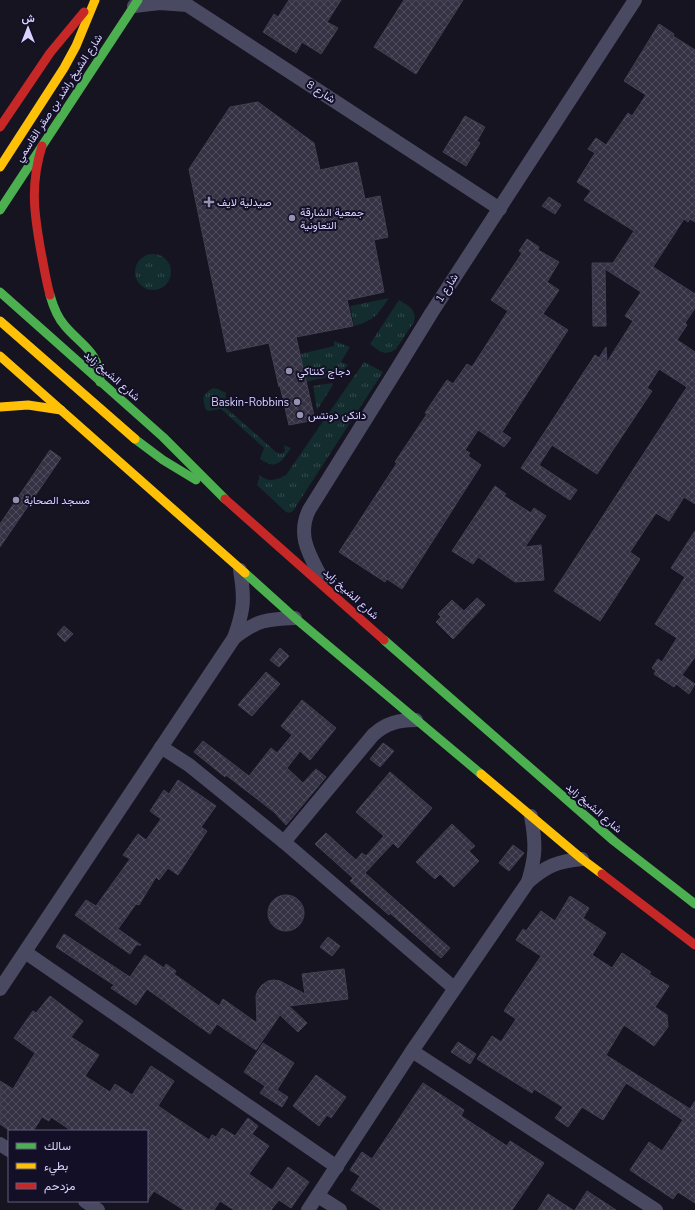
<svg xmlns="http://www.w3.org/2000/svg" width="695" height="1210" font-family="'Nunito Sans',Vazirmatn,sans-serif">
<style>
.grass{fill:url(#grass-tufts)}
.building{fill:url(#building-cross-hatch);stroke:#433f54}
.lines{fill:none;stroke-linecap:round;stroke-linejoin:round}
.street{stroke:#4a4962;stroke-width:14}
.fast{stroke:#4caf50;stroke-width:9}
.slow{stroke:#ffc107;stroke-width:9}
.jam{stroke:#c62828;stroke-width:9}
.poi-dot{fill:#9591b1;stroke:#130f26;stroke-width:1.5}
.labels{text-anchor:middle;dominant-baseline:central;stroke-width:4;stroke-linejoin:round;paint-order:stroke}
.street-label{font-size:11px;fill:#d9d4ff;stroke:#130f26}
.poi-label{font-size:11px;fill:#d9d4ff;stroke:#130f26;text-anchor:start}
</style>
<defs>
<pattern id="grass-tufts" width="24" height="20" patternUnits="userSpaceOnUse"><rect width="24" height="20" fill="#132c2d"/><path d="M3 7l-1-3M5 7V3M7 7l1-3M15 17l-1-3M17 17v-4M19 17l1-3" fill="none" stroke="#354a4c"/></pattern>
<pattern id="building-cross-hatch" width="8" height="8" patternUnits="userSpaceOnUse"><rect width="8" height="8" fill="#343243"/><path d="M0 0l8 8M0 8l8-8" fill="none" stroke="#514f5f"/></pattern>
</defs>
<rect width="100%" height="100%" fill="#161421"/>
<!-- grass -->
<g class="grass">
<circle cx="153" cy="272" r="18"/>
<path d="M389 298C377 315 375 320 354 326L350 306Z"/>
<path d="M399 300 410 307 413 311 415 317 414 322 396 349 391 352 385 353 379 351 370 344Z"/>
<path d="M334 341 350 347 341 362 348 365C339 377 320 378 306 382L300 354 334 346Z"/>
<path d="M364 362 383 372 293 511 289 513 286 512 257 485 260 475C268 483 277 480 286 475Z"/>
<path d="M332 383 333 385 317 410 313 386Z"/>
<path d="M213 388 218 389 226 393 225 407 276 452 281 454 285 451 284 445 291 448C282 461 277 471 260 459L264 448 221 409 209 411 206 410C202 399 202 394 213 388Z"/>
</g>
<!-- building -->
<g class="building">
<path d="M289 0H341L327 22 338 28 321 54 302 42 296 53 263 32 274 14 278 17Z"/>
<path d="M404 0H463L416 74 374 47Z"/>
<path d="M659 24 674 34 673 36 695 50V222L690 219 688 222 684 219 653 267 695 294V308L685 323 687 325 677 340 695 352V504L684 497 669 521 656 513 630 552 640 559 600 621 554 591 687 387 659 369 647 388 652 391 597 474 552 445 539 465 577 490 570 500 521 468 595 355 599 358 606 347 607 362 633 321 625 316 641 292 605 269 606 326H593L592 263H613L634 231 584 200 591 191 577 182 595 153 588 149 596 138 606 145 628 113 632 116 646 95 624 81Z"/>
<path d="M258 102 314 143 320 170 357 162 365 199 380 196 388 237 374 240 384 292 347 300 353 326 296 337 315 420 289 425 280 386 279 387 269 343 227 352 189 169 230 107Z"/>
<path d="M465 116 485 127 477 141 480 143 466 166 443 152Z"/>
<path d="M549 197 561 205 555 214 542 206Z"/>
<path d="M527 239 539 247 538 250 559 262 547 282 559 290 543 314 568 330 502 432 511 438 504 447 478 430 465 450 470 453 468 456 481 465 402 589 387 579 385 582 339 552 397 463 395 462 427 414 425 413 447 380 453 384 467 364 472 367 508 311 491 300 522 253 519 251Z"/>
<path d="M50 450 61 458 0 547V524Z"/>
<path d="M495 486 506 494 504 496 531 513 534 508 546 516 525 547 541 545 544 580 515 582 478 557 473 564 452 551Z"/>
<path d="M695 531V657L682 675 695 684 689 694 676 684 674 687 654 674 656 671 652 668 658 659 662 662 677 638 655 624 685 577 671 568Z"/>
<path d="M477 598 485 605 453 639 436 622 441 617 438 614 452 600 464 611Z"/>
<path d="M64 626 73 634 65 642 57 634Z"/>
<path d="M280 648 289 656 279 667 270 660Z"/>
<path d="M266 672 280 684 252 716 238 705Z"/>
<path d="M302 700 336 728 310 760 300 751 287 768 303 783 316 769 326 777 286 825 274 812 226 775 225 777 194 752 203 741 249 776 271 748 277 753 292 735 281 726Z"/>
<path d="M383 743 394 751 380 767 370 759Z"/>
<path d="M390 772 432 808 398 848 393 843 365 873 450 948 441 958 390 913 389 915 350 881 353 878 315 844 326 833 356 860 362 853 366 856 384 836 356 812Z"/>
<path d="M178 780 216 806 201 827 207 831 178 875 168 868 159 880 156 877 139 905 136 904 118 929 141 945H136L130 954 75 915 86 900 96 906 130 859 123 855 138 834 146 840 161 819 150 811 164 790 169 794Z"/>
<path d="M452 824 475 846 469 851 479 861 454 887 440 874 435 879 416 862Z"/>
<path d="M513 845 524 853 509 871 499 863Z"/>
<circle cx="286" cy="913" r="18"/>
<path d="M570 896 589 908 583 918 606 933 592 955 612 968 622 953 651 972 649 974 669 986 655 1007 667 1015 668 1027 654 1046 624 1025 606 1055 690 1109 695 1101V1203L678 1192 673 1199 630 1170 649 1142 662 1151 683 1120 626 1083 603 1120 582 1107 568 1127 555 1118 563 1107 534 1089 532 1093 477 1059 492 1036 501 1042 516 1019 504 1011 541 956 516 940 523 929 526 931 541 911 555 921Z"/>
<path d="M64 934 130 977 145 955 164 968 166 964 176 971 174 974 219 1006 223 999 257 1023 256 996 258 990 262 985 268 981 274 980 280 981 305 994 302 974 344 969 348 999 289 1006 307 1023 298 1032 280 1015 256 1050 217 1024 210 1034 147 989 136 1005 111 988 114 985 56 947Z"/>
<path d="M328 937 340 946 332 956 320 947Z"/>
<path d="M50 996 83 1021 71 1037 99 1055 85 1076 110 1092 115 1084 132 1095 151 1066 174 1081 158 1106 209 1140 212 1135 216 1137 222 1128 235 1136 248 1118 258 1126 252 1134 269 1146 249 1174 272 1190 288 1167 309 1182 291 1208 279 1200 271 1210H234L220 1201 214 1210H184L154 1191 147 1201V1131H72L51 1117 49 1121 42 1117 33 1131H10L0 1124V1081L13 1089 35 1053 14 1038 33 1011 36 1013Z"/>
<path d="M458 1042 476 1054 470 1064 451 1052Z"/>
<path d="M263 1043 294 1063 277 1090 288 1097 282 1107 260 1093 265 1086 244 1072Z"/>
<path d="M316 1075 346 1097 331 1118 327 1115 319 1126 293 1106Z"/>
<path d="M423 1083 464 1110 461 1116 507 1146 510 1141 544 1163 512 1210H382L351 1190 360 1176 350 1170 362 1152 372 1159Z"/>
<path d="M587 1191 616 1210H575Z"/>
<path d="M548 1194 573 1210H538Z"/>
</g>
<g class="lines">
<!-- street -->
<g class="street">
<path d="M134 6 160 3 187 5 500 209"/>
<path d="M323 581C311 557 296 537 309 510L397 369 432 312 635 0"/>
<path d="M234 638C257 620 267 619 295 618"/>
<path d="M161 747 189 765 284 842 454 988"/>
<path d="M284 842 373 735C386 723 399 720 416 720"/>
<path d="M528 882C536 856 536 843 531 816"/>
<path d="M25 952 337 1167"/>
<path d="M0 989 234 638C244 610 245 599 240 570"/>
<path d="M412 1051 656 1210"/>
<path d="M0 1144 9 1150"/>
<path d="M318 1196 340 1210"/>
<path d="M85 1201 98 1210"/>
<path d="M308 1210 412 1051 528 882C546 866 558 861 582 859"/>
</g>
<!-- fast -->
<g class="fast">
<path d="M0 210 138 0"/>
<path d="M0 292 163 437 225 499"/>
<path d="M50 295C53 306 57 317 65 326 82 346 100 352 100 382"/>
<path d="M135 439 163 460 196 480"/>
<path d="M245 573 295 618 481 774"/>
<path d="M384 640 614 841 695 904"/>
</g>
<!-- slow -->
<g class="slow">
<path d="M0 167 64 68 76 46 95 0"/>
<path d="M0 321 135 439"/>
<path d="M0 356 245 573"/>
<path d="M0 407 28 405 61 410"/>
<path d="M481 774 582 859 602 874"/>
</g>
<!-- jam -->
<g class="jam">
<path d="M0 127 50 53 84 12"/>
<path d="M42 146C30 185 34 213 41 252 44 267 46 281 50 295"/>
<path d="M225 499 384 640"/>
<path d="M602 874 695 945"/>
</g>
</g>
<!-- markers -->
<g class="poi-dot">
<path d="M207 196h4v4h4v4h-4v4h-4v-4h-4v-4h4z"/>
<circle cx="292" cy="218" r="4"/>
<circle cx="289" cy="371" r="4"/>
<circle cx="297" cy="402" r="4"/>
<circle cx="300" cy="415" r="4"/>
<circle cx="16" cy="500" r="4"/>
</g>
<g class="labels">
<!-- street labels -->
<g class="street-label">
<text transform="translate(321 92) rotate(33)">شارع 8</text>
<text transform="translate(59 98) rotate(-57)">شارع الشيخ راشد بن صقر القاسمي</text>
<text transform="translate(447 288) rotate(-57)">شارع 1</text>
<text transform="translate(112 376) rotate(41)">شارع الشيخ زايد</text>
<text transform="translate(351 594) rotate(42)">شارع الشيخ زايد</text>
<text transform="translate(594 808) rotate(41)">شارع الشيخ زايد</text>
</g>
<!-- poi labels -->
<g class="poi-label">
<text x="217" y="202">صيدلية لايف</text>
<text x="300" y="212">جمعية الشارقة<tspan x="300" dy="13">التعاونية</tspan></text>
<text x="297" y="371">دجاج كنتاكي</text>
<text x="289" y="402" text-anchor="end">Baskin-Robbins</text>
<text x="308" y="415">دانكن دونتس</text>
<text x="24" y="500">مسجد الصحابة</text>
</g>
</g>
<!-- legend -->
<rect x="8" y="1130" width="140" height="72" fill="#130f26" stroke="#625e7d"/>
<rect x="16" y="1143" width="20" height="6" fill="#4caf50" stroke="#625e7d"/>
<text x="44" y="1150" font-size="12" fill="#d9d4ff">سالك</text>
<rect x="16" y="1163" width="20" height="6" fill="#ffc107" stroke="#625e7d"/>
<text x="44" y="1170" font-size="12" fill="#d9d4ff">بطيء</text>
<rect x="16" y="1183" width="20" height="6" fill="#c62828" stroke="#625e7d"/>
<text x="44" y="1190" font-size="12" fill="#d9d4ff">مزدحم</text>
<!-- north arrow -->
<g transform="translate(28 28)" stroke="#130f26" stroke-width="3" paint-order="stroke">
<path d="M0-3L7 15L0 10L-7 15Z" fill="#d9d4ff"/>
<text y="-6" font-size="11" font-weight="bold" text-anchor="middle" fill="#d9d4ff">ش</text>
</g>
</svg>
